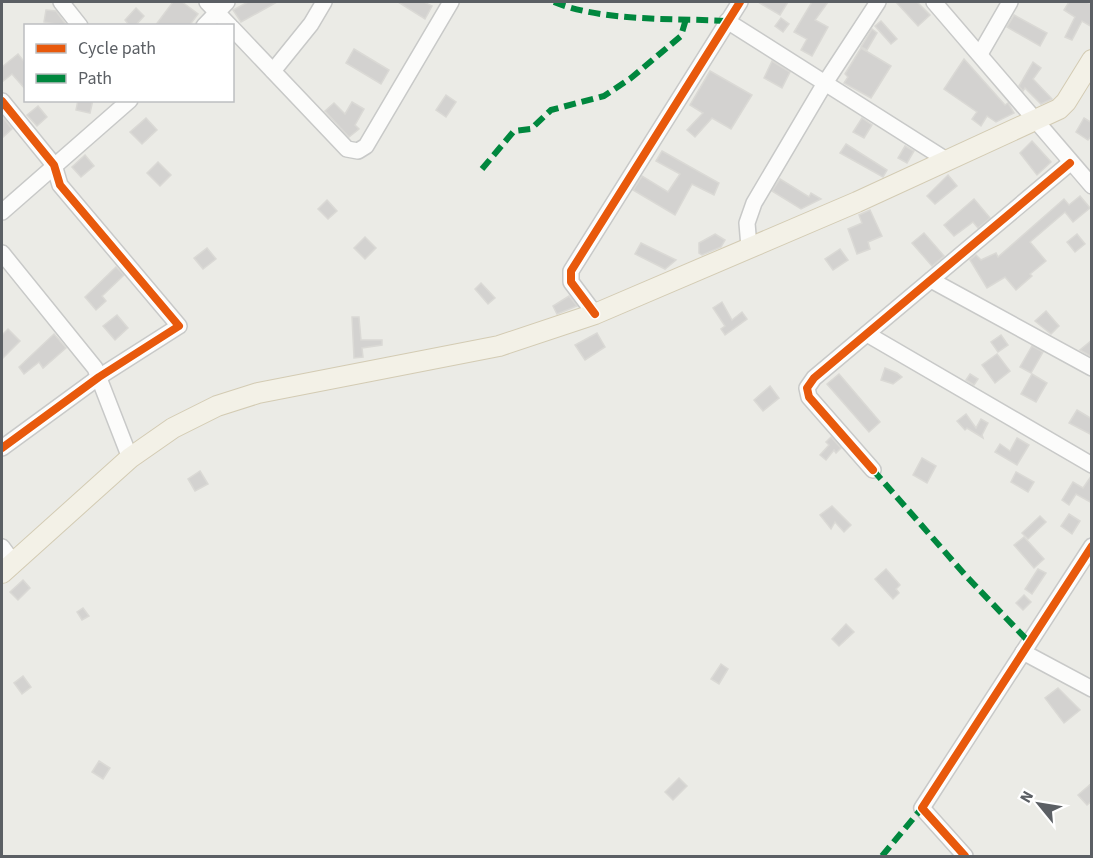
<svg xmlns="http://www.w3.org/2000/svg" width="1093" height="858" font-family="'Source Sans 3',sans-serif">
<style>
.building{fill:#d3d2d0;stroke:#dad9d5;stroke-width:1.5}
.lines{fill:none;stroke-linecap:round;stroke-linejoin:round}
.minor-casing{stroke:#c8c9c8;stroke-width:18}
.major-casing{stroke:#d3cbb3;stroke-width:22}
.minor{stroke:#fcfcfb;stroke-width:15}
.major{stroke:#f3f1e7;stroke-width:20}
.quiet{stroke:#00873e;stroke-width:6;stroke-dasharray:12 6;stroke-linecap:butt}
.cycleway-casing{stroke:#fff;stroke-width:11}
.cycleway{stroke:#e8590c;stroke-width:8}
</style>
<rect width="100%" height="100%" fill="#ebebe6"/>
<!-- building -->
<g class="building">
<path d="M173 2H182L198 14 189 26H155Z"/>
<path d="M248 2H277L241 22 233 10Z"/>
<path d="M398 2H424L432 6 425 19Z"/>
<path d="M758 2H788L780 15Z"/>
<path d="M812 2H828L815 20 828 27 812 56 801 50 807 39 794 32Z"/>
<path d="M896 2H917L930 15 918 26Z"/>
<path d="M1069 2H1086L1092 4V27L1082 21 1072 40 1065 37 1075 17 1064 10Z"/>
<path d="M136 8 144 16 135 26H130L125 20Z"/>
<path d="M46 10 56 11 67 26 44 22Z"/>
<path d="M1014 15 1047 33 1040 46 1007 27Z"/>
<path d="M781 18 789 24 783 32 775 26Z"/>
<path d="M881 21 897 39 891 44 875 26Z"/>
<path d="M872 29 877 33 867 50 861 47Z"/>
<path d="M861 48 891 66 871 98 844 83 848 77 845 74Z"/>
<path d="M354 49 389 70 381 84 346 63Z"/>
<path d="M18 54 26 64V90L12 74 2 82V67Z"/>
<path d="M964 59 1005 105 1008 103 1014 113 996 122 987 116 981 126 972 119 977 112 944 89Z"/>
<path d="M772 61 790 72 782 88 764 78Z"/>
<path d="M1033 62 1041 68 1033 79 1052 99 1041 104 1025 88 1023 91 1019 86Z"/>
<path d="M710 71 752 95 731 129 712 118 695 137 687 130 703 113 690 105Z"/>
<path d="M446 95 456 102 446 117 436 110Z"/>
<path d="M78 100H93L90 113 76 110Z"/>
<path d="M352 102 364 109 355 125 359 129 349 137 325 111 334 103 345 114Z"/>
<path d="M38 106 47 117 37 126 27 115Z"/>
<path d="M2 116 12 129 2 138Z"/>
<path d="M146 118 157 130 142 144 130 132Z"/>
<path d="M862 118 872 125 864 138 853 132Z"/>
<path d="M1084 118 1092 123V135L1088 140 1076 132Z"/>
<path d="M1032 141 1051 162 1037 175 1020 153Z"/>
<path d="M846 144 887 170 883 177 840 153Z"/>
<path d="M905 146 914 151 907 163 898 158Z"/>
<path d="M662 151 719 183 714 195 692 184 675 215 633 190 642 176 668 192 680 174 656 161Z"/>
<path d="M85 155 94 166 81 177 72 167Z"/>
<path d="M158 162 171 175 160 186 147 173Z"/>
<path d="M948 175 957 186 935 204 927 196Z"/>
<path d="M780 179 809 197 811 193 821 199 801 209 772 191Z"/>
<path d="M1080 196 1090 208 1073 222 1065 212 1030 242 1046 261 1030 274 1032 276 1016 290 1005 277 987 288 970 260 976 255 981 260 996 253 998 257 1064 199 1069 205Z"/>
<path d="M974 199 990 218 978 228 973 222 954 236 944 225Z"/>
<path d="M327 200 337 211 328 219 318 209Z"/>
<path d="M870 210 882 236 868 242 870 249 857 254 848 229 862 223 859 215Z"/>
<path d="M924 233 944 256 932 266 912 243Z"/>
<path d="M715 234 725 240 721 247 702 255 699 253V243Z"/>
<path d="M1077 234 1085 244 1075 252 1067 242Z"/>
<path d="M365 237 376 248 365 259 354 248Z"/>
<path d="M641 243 676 260 665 269 635 254Z"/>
<path d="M207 248 216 259 203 269 194 258Z"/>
<path d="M840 249 848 260 833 270 825 259Z"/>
<path d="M116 267 124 275 102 296 106 301 96 310 85 297Z"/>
<path d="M481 283 495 298 488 304 475 289Z"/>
<path d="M569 296 577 306 557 314 553 306Z"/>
<path d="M722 302 732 320 742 312 747 319 725 335 721 329 725 326 713 308Z"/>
<path d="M1046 311 1059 326 1051 334 1035 321Z"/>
<path d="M117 315 128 328 115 340 103 326Z"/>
<path d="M352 317H359L361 340H382V345L362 348 363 357 354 358Z"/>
<path d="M8 329 20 341 2 359V335Z"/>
<path d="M597 333 605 347 585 360 575 345Z"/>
<path d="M54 334 66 348 43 368 39 362 24 374 19 367Z"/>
<path d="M1001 335 1008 345 998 352 991 342Z"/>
<path d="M1092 340V357L1080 350Z"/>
<path d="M1032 346 1043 352 1031 373 1020 367Z"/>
<path d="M997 354 1010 371 995 383 982 365Z"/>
<path d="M885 368 897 373 902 377 893 384 881 380Z"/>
<path d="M839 374 880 422 869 432 827 384Z"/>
<path d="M970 374 978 379 974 385 966 380Z"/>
<path d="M1032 374 1047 383 1036 402 1021 394Z"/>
<path d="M770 386 779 398 763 411 754 400Z"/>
<path d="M1077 410 1092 419V435L1069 423Z"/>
<path d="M966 414 976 428 981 419 988 423 982 435 983 438 967 428 965 430 957 421Z"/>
<path d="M831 437 841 448 836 453 834 450 826 460 820 455 829 445 826 442Z"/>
<path d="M1017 438 1029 445 1017 465 995 452 1000 444 1010 451Z"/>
<path d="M922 458 936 466 927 483 913 475Z"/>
<path d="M200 471 208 484 195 491 188 479Z"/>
<path d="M1016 472 1034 482 1028 492 1011 482Z"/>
<path d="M1092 475V503L1076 494 1069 505 1062 500 1073 482 1083 488Z"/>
<path d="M832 506 851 525 844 532 835 522 831 529 820 515Z"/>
<path d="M1069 514 1080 521 1072 534 1061 526Z"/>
<path d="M1040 516 1046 522 1028 539 1022 533Z"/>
<path d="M1024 537 1044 559 1034 568 1014 545Z"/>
<path d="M886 569 900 585 896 589 899 593 893 599 875 579Z"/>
<path d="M1038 569 1046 573 1032 594 1025 589Z"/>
<path d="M23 580 30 588 18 600 10 592Z"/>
<path d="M1024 595 1031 602 1023 610 1016 603Z"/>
<path d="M83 608 89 616 82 620 77 612Z"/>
<path d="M846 624 854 632 839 646 832 639Z"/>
<path d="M721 664 728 669 719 684 711 679Z"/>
<path d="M23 676 31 687 22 694 14 683Z"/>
<path d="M1058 688 1080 710 1064 723 1045 698Z"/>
<path d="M99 761 110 768 103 779 92 772Z"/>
<path d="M679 778 687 786 673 800 665 792Z"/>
<path d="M1092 783V801L1087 805 1078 795Z"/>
</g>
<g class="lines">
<defs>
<g id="minor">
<path d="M61 2 80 26"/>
<path d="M207 2 230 26"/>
<path d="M934 2 1092 186"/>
<path d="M727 21 948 161"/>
<path d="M204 26 227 2"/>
<path d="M232 28 347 149 358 151 366 146 451 2"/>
<path d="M980 54 1010 2"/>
<path d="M273 71 311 24 324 2"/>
<path d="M2 101 54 165 60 185 179 326 99 377 2 448"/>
<path d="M2 212 130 100"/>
<path d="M749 247 747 223 754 203 825 83 878 2"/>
<path d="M2 253 95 368 130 458"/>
<path d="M931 280 1092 368"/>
<path d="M595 314 571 282V271L740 2"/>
<path d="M867 334 1092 465"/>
<path d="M873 470 809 397 807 388 814 378 1070 163"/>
<path d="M2 547 13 562"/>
<path d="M1023 652 1092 689"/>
<path d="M965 856 922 808 1092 546"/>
</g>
<path id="major" d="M2 573 130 458 173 428 217 406 258 393 499 346 595 314 857 202 1059 109 1066 102 1092 60"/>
</defs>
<!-- minor casing -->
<use href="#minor" class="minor-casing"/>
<!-- major casing -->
<use href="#major" class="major-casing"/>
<!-- minor -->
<use href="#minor" class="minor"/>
<!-- major -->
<use href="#major" class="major"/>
<!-- quiet -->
<g class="quiet">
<path d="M554 2C603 22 674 18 727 21"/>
<path d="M482 169 514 131 531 129 551 110 604 96 631 78 681 36 686 19"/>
<path d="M873 470 967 577 1029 642"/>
<path d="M882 856 922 808"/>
</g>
<defs>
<g id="cycleway">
<path d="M2 101 54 165 60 185 179 326 99 377 2 448"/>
<path d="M595 314 571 282V271L740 2"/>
<path d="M873 470 809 397 807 388 814 378 1070 163"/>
<path d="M965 856 922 808 1092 546"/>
</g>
</defs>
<!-- cycleway casing -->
<use href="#cycleway" class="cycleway-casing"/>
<!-- cycleway -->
<use href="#cycleway" class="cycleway"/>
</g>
<!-- border -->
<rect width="1093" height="858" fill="none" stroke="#5b5f64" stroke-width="6"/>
<!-- legend -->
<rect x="24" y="24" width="210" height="78" fill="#ffffff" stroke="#bdbfc1" stroke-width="1.5"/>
<rect x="36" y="44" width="30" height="9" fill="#e8590c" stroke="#bdbfc1" stroke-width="1.5"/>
<text x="78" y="54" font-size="18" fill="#5b5f64">Cycle path</text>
<rect x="36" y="74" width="30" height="9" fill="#00873e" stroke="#bdbfc1" stroke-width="1.5"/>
<text x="78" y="84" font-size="18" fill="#5b5f64">Path</text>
<!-- north arrow -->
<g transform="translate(1039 804) rotate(300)" stroke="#ffffff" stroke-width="4.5" paint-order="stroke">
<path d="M0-4.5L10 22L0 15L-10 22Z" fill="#5b5f64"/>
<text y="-9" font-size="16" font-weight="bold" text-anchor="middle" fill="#5b5f64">N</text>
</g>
</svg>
